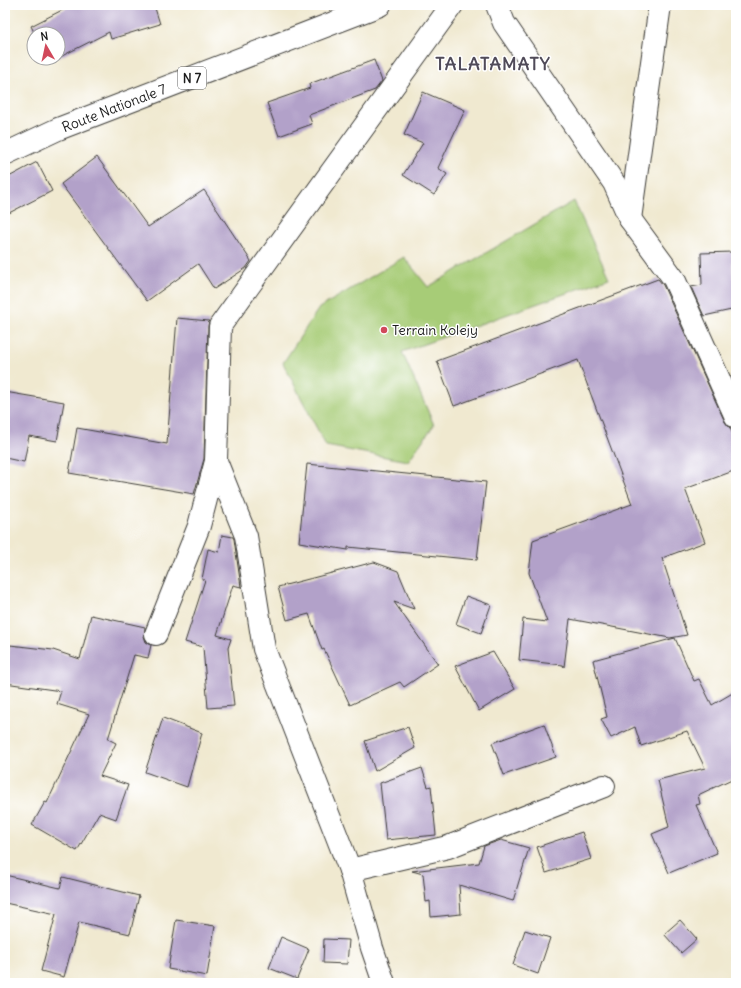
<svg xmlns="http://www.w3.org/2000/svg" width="741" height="988" font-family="Delius,sans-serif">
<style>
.pitch{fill:#a7cc77;stroke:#62744a}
.building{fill:#b2a1c9}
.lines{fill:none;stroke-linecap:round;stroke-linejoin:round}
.street-casing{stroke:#3c3b37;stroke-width:24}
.primary-casing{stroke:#3c3b37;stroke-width:24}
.street{stroke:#fff;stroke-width:22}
.primary{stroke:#fff;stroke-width:22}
.poi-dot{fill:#d1495b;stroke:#fff;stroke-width:1.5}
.labels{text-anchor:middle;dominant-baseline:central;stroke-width:3;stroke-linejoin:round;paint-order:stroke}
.shield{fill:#fff;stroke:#606060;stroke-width:1}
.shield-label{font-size:13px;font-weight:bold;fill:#1c1c1c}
.street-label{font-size:14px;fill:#1c1c1c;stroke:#fff}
.poi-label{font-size:14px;fill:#1c1c1c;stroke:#fff;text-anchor:start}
.district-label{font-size:18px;font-weight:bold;letter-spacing:1px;fill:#504b59;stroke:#fff}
</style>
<rect width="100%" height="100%" fill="#fff"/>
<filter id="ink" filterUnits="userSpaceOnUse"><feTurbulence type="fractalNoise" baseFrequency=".025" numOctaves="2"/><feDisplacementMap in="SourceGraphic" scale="8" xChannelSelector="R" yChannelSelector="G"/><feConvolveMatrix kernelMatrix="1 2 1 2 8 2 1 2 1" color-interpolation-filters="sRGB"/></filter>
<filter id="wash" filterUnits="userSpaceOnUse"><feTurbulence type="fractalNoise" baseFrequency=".012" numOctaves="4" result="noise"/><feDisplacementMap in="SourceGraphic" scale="16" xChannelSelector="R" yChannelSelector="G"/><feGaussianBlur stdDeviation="0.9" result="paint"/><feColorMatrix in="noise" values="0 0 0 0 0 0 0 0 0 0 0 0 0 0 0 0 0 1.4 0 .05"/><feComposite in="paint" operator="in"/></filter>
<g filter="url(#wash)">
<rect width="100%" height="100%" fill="#f0e9d0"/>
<!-- pitch -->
<path class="pitch" d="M574 201 609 278 402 352 434 425 408 461 326 446 283 363 319 308 404 257 428 287Z"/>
<g id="blocks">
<!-- building -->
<g class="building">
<path d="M72 5H154L160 24 111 39 109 32 58 58V34H35L31 26Z"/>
<path d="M374 60 382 81 375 90 309 115 312 124 279 136 267 103 310 88 309 84Z"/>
<path d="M423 92 465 110 438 168 447 174 434 195 403 175 423 143 404 135Z"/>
<path d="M97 157 148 227 204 190 251 261 246 268 214 289 198 264 147 301 61 184Z"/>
<path d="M37 162 52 191 5 215V179Z"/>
<path d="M732 252 733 278H736V309L704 316 691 287 702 285 701 253Z"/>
<path d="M658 279 663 285 725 422 730 428 736 441V470L685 489 705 542 662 558 687 635 670 638 570 619 564 667 563 665 519 660 523 619 547 622 529 573 533 540 632 504 578 360 454 406 437 361Z"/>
<path d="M177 318 209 321 208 326 204 459 194 494 69 473 77 428 167 444Z"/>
<path d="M5 392 64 402 57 441 29 436 24 462 5 458Z"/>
<path d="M307 464 486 482 477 560 348 547V550L299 542Z"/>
<path d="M222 535 233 537 234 539 241 587 233 585 217 635 231 639 228 648 234 706 208 708 203 647 185 642 205 580 202 579 208 549 219 552Z"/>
<path d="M374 562 398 571 414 609 394 602 438 664 404 687 400 682 350 705 324 649 322 650 309 614 287 620 278 587Z"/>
<path d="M466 596 491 605 481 633 456 624Z"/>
<path d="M91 615 145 627 144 636 146 642 151 645 148 658 134 655 108 739 116 743 100 776 128 785 116 819 99 813 77 851 32 825 45 802 47 803 89 714 57 704 61 691 5 683V679L10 645 53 650 80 659Z"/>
<path d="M675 638 694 681 699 679 712 705 736 691V777L698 795 700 804 696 805 717 853 669 873 652 834 669 827 658 780 705 768 687 731 641 746 635 727 611 738 601 719 607 717 593 660Z"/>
<path d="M493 652 515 689 479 711 455 666Z"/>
<path d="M163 718 202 733 187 787 145 772Z"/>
<path d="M544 724 556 757 504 775 492 743Z"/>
<path d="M408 727 415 748 375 771 365 741Z"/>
<path d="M422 768 428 787 431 786 436 835 386 840 380 783Z"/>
<path d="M582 832 591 859 546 873 537 847Z"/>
<path d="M501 840 529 848 513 901 459 885 461 914 431 917 430 901 426 902 423 874 412 871 479 863 484 846Z"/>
<path d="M5 875 60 888 63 877 139 896 130 934 79 922 64 977 41 971 56 914 5 903Z"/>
<path d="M176 920 215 926 207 976 168 969Z"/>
<path d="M680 920 697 939 681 953 664 934Z"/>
<path d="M525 930 550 938 538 974 513 965Z"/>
<path d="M281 937 309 949 297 979 269 968Z"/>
<path d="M324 939 349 940 347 964 323 963Z"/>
</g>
</g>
</g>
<g filter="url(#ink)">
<use href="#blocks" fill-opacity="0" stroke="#3c3b37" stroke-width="1"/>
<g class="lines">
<defs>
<g id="street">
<path d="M497 5 504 23 614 183 630 219 674 279 736 417"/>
<path d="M630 219 660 5"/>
<path d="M156 634 199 526 216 461"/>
<path d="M350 870 448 847 604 786"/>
<path d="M384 983 372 948 350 870 264 649 246 536 216 461 220 326 452 5"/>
</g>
<path id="primary" d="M5 154 58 129 380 5"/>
</defs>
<!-- street casing -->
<use href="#street" class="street-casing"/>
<!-- primary casing -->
<use href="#primary" class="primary-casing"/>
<!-- street -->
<use href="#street" class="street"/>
<!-- primary -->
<use href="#primary" class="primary"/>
</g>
</g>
<!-- markers -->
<circle class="poi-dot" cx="384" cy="330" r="4"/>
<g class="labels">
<!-- shield labels -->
<rect class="shield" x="178" y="67" width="28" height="22" rx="3"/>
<g class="shield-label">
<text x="192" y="78">N 7</text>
</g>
<!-- street labels -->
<g class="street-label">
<text transform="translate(114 108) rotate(-21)">Route Nationale 7</text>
</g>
<!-- poi labels -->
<g class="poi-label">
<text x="392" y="330">Terrain Kolejy</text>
</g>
<!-- district labels -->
<g class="district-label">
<text x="493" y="63">TALATAMATY</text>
</g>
</g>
<!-- margin -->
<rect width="741" height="988" fill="none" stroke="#fff" stroke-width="20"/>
<!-- north arrow -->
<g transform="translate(46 46) rotate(351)"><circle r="19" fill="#ffffff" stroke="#a4a4a4"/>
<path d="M0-3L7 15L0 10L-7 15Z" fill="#d1495b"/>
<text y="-6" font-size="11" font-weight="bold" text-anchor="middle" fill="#1c1c1c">N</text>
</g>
</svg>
